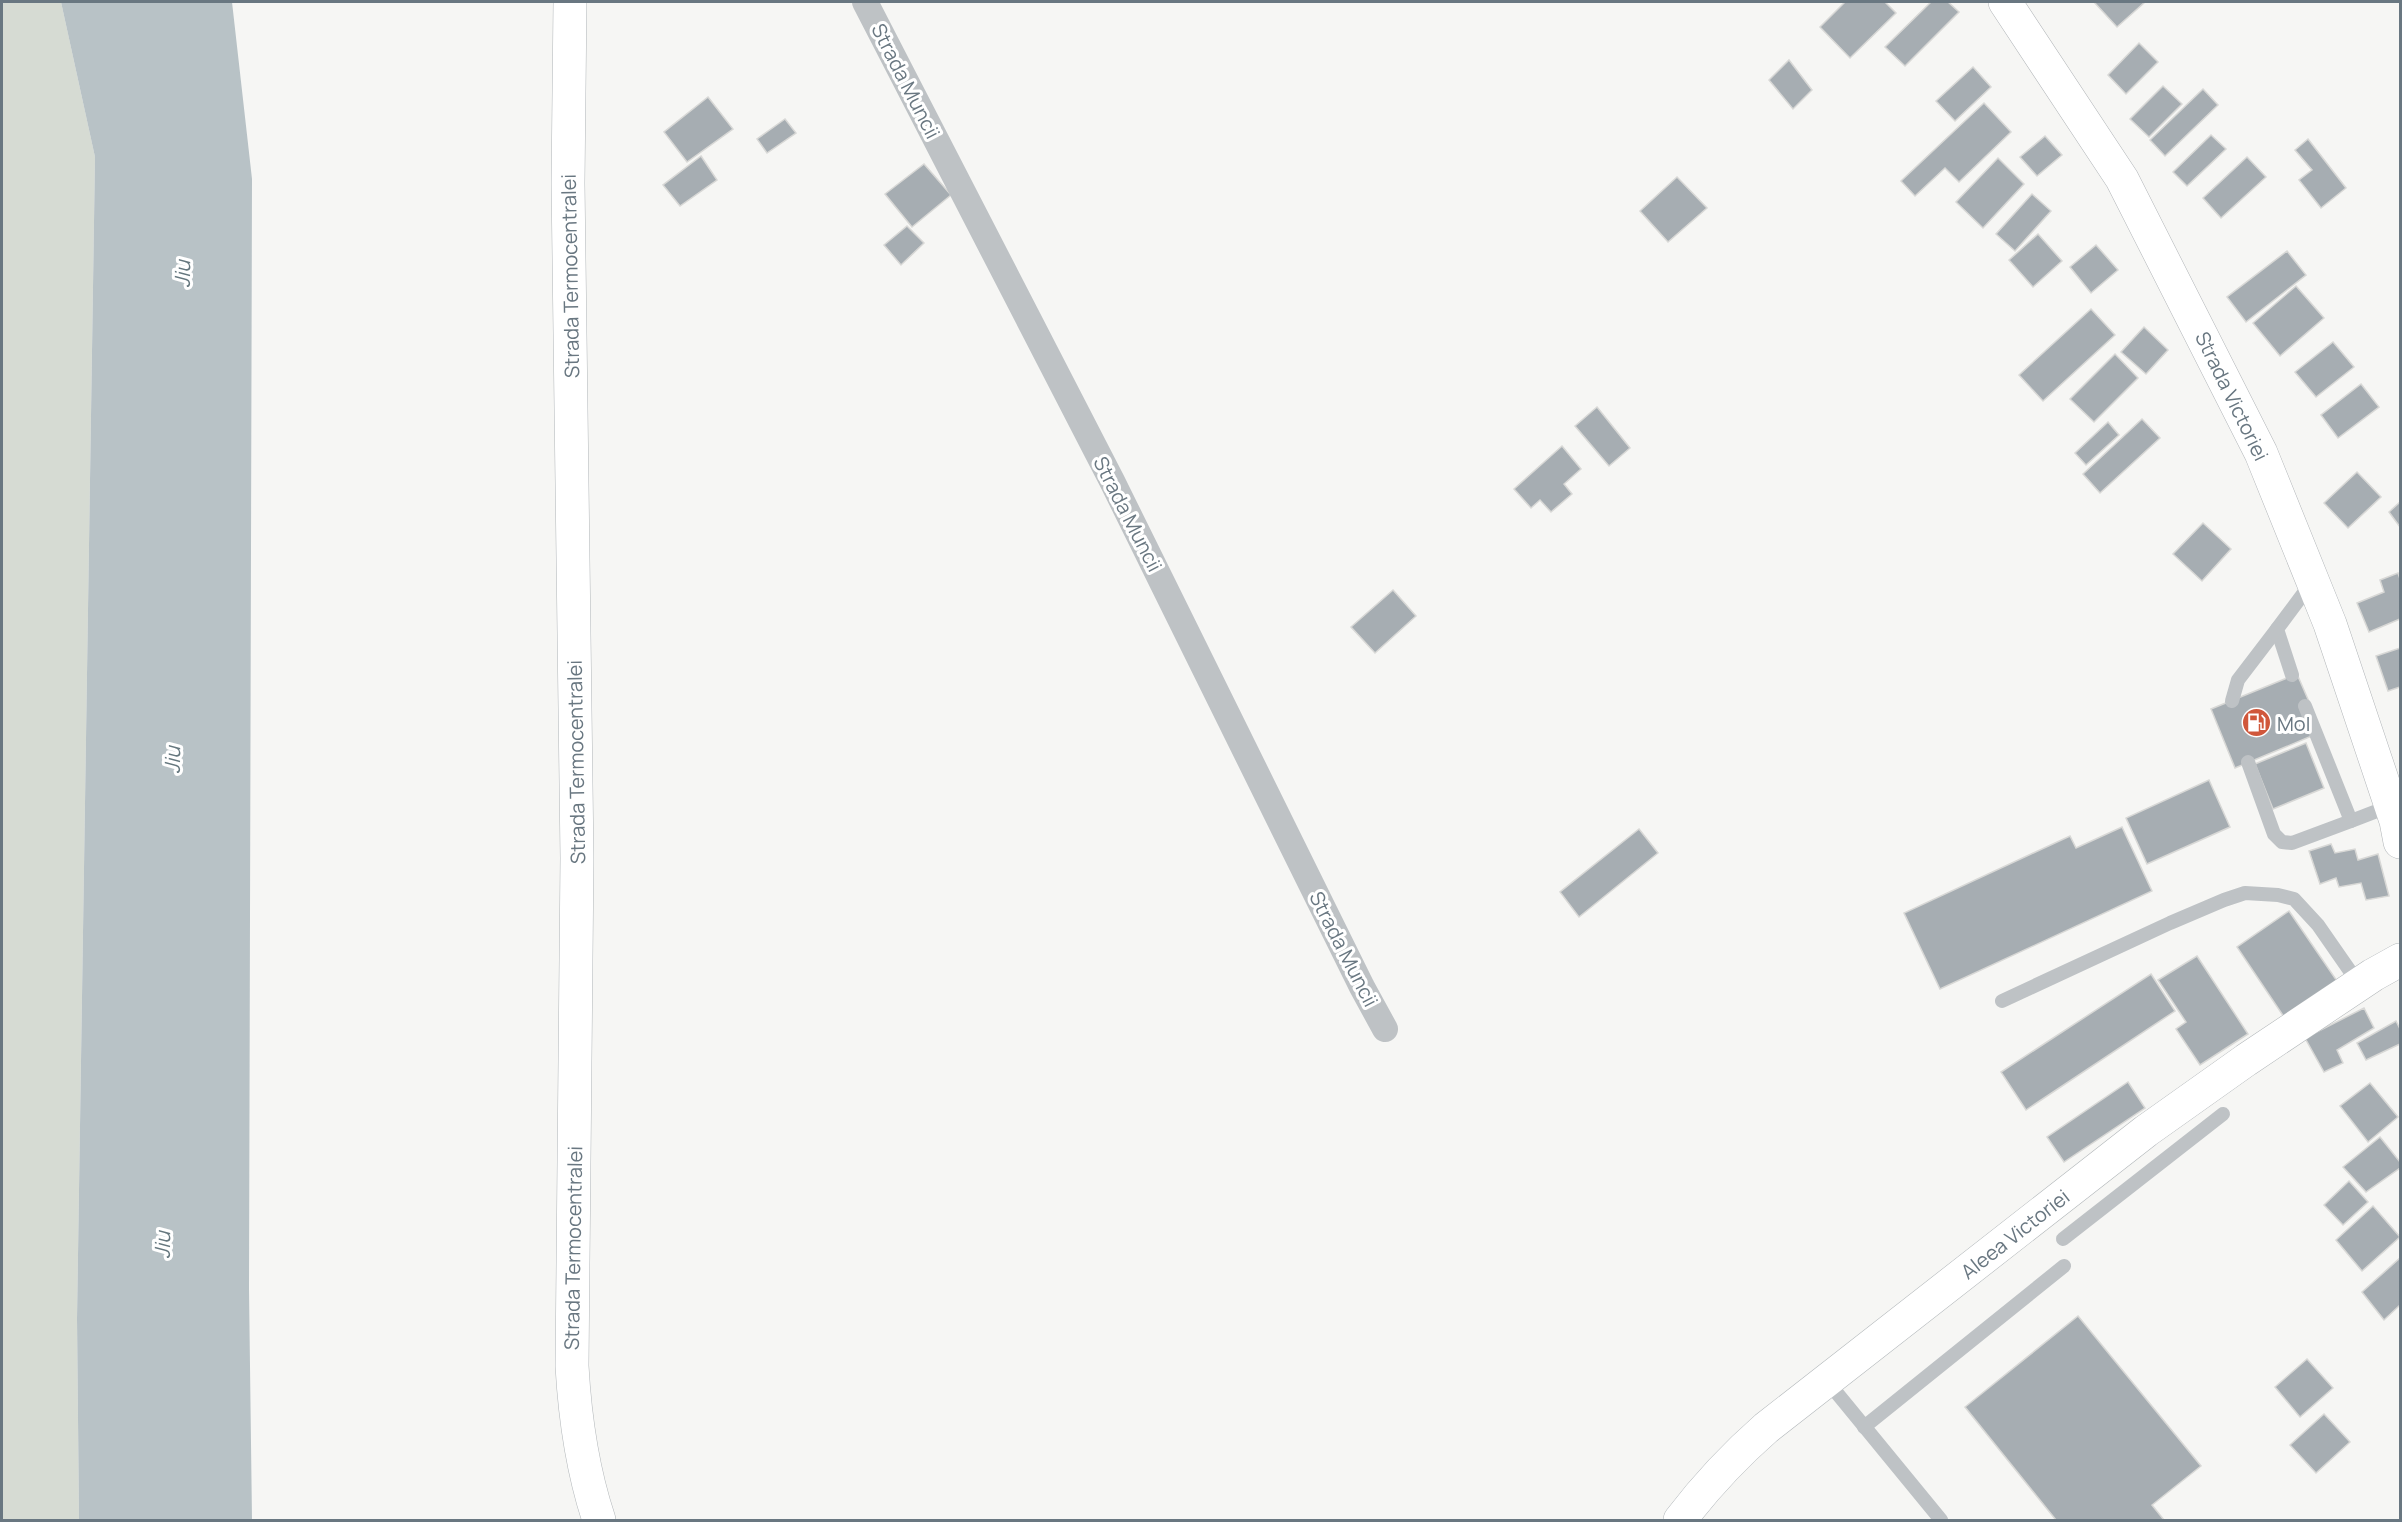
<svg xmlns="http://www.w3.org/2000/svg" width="2402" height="1522" font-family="Manrope,sans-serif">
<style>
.green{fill:#d6dbd3}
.water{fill:#b8c2c6}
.building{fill:#a6adb2;stroke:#d8d8d6;stroke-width:1.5}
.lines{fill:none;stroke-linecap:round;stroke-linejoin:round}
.secondary-casing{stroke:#b1b6b9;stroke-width:34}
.primary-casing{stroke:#b2b6b9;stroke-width:34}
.lane{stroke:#bec2c5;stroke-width:14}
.street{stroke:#bec2c5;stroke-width:26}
.secondary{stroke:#fff;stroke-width:33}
.primary{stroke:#fff;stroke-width:33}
.labels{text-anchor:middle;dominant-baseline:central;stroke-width:6;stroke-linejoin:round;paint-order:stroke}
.street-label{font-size:20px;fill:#697781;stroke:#fff}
.poi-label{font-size:20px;fill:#697781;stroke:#fff;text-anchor:start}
.water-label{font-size:21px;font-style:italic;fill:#65777e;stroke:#fff}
</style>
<rect width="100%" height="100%" fill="#f6f6f4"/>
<!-- green -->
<path class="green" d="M2 2H61L95 157 77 1319 79 1520H2Z"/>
<!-- water -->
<path class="water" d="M61 2H232L252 179 249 1289 252 1520H79L77 1319 95 157Z"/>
<!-- building -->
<g class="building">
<path d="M1845 2H1885L1896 13 1850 58 1820 27Z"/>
<path d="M1931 2H1948L1959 12 1905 66 1885 47Z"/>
<path d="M2094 2H2145L2117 27Z"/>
<path d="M2139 43 2158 62 2126 94 2108 75Z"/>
<path d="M1789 60 1812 90 1793 109 1769 80Z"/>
<path d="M1973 67 1991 87 1955 121 1936 101Z"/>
<path d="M2163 86 2182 104 2149 137 2130 119Z"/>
<path d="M2203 89 2218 105 2165 156 2150 140Z"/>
<path d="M708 97 733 129 687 162 664 132Z"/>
<path d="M1984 103 2011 132 1959 182 1945 168 1915 196 1901 181Z"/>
<path d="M785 119 796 133 767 153 757 139Z"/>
<path d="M2211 135 2226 149 2187 186 2173 172Z"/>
<path d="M2045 136 2062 155 2037 176 2020 157Z"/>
<path d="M2308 139 2346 188 2321 208 2299 180 2312 170 2295 150Z"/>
<path d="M701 156 717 180 680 206 663 185Z"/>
<path d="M2247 157 2266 177 2221 218 2203 198Z"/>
<path d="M1998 158 2024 184 1983 228 1956 202Z"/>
<path d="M924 164 951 195 912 227 885 194Z"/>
<path d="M1677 177 1707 208 1668 242 1640 211Z"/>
<path d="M2032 194 2051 211 2015 251 1996 234Z"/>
<path d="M907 226 924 243 901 265 884 245Z"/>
<path d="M2038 234 2062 261 2033 287 2009 260Z"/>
<path d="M2096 245 2118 270 2091 293 2070 267Z"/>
<path d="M2287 251 2306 275 2246 322 2227 297Z"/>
<path d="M2296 286 2324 318 2280 356 2253 323Z"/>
<path d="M2091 309 2115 335 2043 401 2019 375Z"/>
<path d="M2144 327 2168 350 2146 374 2121 352Z"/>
<path d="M2333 342 2354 367 2316 397 2295 372Z"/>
<path d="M2115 354 2138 378 2094 422 2070 399Z"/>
<path d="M2361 384 2379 407 2338 438 2321 415Z"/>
<path d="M1597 407 1630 448 1609 466 1575 426Z"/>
<path d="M2142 419 2160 438 2100 493 2083 474Z"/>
<path d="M2108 422 2119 435 2086 465 2075 453Z"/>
<path d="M1562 446 1581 469 1564 484 1572 494 1551 512 1540 500 1531 508 1514 489Z"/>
<path d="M2357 472 2381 497 2348 528 2324 503Z"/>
<path d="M2400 502V527L2389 512Z"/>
<path d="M2203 523 2231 549 2202 581 2173 554Z"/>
<path d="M2398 573 2400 579V619L2369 632 2357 603 2384 592 2380 580Z"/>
<path d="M1393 590 1416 616 1375 653 1351 627Z"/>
<path d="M2400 648V687L2388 691 2376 656Z"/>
<path d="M2297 674 2310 704 2314 735 2235 768 2211 709Z"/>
<path d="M2306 743 2324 788 2273 809 2255 764Z"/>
<path d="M2209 780 2230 827 2147 864 2126 818Z"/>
<path d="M2122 827 2152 891 1940 989 1904 913 2070 836 2076 848Z"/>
<path d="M1639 829 1658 853 1579 917 1560 892Z"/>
<path d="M2331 844 2335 853 2355 849 2358 860 2378 854 2389 896 2366 900 2361 883 2339 887 2336 878 2320 884 2309 851Z"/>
<path d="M2289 911 2337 981 2284 1017 2237 947Z"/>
<path d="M2197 956 2248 1034 2200 1065 2176 1029 2186 1022 2158 980Z"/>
<path d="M2151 974 2175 1011 2026 1110 2001 1072Z"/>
<path d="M2364 1008 2374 1028 2337 1050 2343 1063 2324 1072 2305 1038Z"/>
<path d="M2396 1021 2400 1029V1044L2366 1060 2357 1043Z"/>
<path d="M2128 1082 2145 1108 2064 1162 2047 1137Z"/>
<path d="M2370 1083 2398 1117 2368 1142 2340 1106Z"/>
<path d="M2380 1137 2400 1162V1168L2366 1192 2343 1167Z"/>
<path d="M2349 1181 2368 1202 2343 1225 2324 1205Z"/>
<path d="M2373 1206 2400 1237 2362 1271 2336 1240Z"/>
<path d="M2400 1258V1305L2384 1320 2362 1292Z"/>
<path d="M2078 1316 2201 1466 2152 1505 2164 1520H2056L1965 1407Z"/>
<path d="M2307 1359 2333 1388 2300 1417 2275 1387Z"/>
<path d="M2324 1414 2350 1442 2316 1473 2290 1445Z"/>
</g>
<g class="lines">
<defs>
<g id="secondary">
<path d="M570 2 568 183 577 858 572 1366C575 1419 582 1469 599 1520"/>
<path d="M1680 1520C1706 1486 1734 1456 1766 1428L2146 1131 2246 1060 2373 975 2400 960"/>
</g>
<path id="primary" d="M2005 2 2122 179 2261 453 2330 624 2396 821 2400 842"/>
</defs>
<!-- secondary casing -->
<use href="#secondary" class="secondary-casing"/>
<!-- primary casing -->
<use href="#primary" class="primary-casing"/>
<!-- lane -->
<g class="lane">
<path d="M2292 675 2277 629 2312 582"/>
<path d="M2232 701 2238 680 2277 629"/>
<path d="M2305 706 2351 821 2390 806"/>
<path d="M2248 762 2274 834 2282 842 2292 843 2351 821"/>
<path d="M2002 1001 2170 923 2224 900 2245 893 2278 895 2294 899 2318 925 2359 984"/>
<path d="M2063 1239 2223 1114"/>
<path d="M1827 1381 1941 1520"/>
<path d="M1864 1427 2064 1266"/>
</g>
<!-- street -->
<path class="street" d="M865 2 1112 481 1362 987 1385 1029"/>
<!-- secondary -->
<use href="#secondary" class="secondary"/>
<!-- primary -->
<use href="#primary" class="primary"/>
</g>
<!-- icons -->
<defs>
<symbol id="fuel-disc" viewBox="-11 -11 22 22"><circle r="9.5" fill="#d0573b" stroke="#fff"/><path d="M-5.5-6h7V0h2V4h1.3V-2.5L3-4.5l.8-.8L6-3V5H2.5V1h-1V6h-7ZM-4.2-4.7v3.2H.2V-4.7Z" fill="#fff"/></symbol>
</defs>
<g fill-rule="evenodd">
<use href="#fuel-disc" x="2240" y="706" width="33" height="33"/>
</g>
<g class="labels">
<!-- street labels -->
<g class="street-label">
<text transform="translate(906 81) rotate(63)">Strada Muncii</text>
<text transform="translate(570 276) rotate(-91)">Strada Termocentralei</text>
<text transform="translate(2232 396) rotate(64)">Strada Victoriei</text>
<text transform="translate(1128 514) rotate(63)">Strada Muncii</text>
<text transform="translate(576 762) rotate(-91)">Strada Termocentralei</text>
<text transform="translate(1344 949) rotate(63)">Strada Muncii</text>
<text transform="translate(2015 1234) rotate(-38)">Aleea Victoriei</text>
<text transform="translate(573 1248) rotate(-89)">Strada Termocentralei</text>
</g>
<!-- poi labels -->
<g class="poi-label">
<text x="2277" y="723">Mol</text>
</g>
<!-- water labels -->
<g class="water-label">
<text transform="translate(182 274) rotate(-89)">Jiu</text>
<text transform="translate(172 760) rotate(-89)">Jiu</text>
<text transform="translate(162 1245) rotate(-89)">Jiu</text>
</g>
</g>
<!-- border -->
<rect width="2402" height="1522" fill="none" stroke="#697781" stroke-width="6"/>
</svg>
